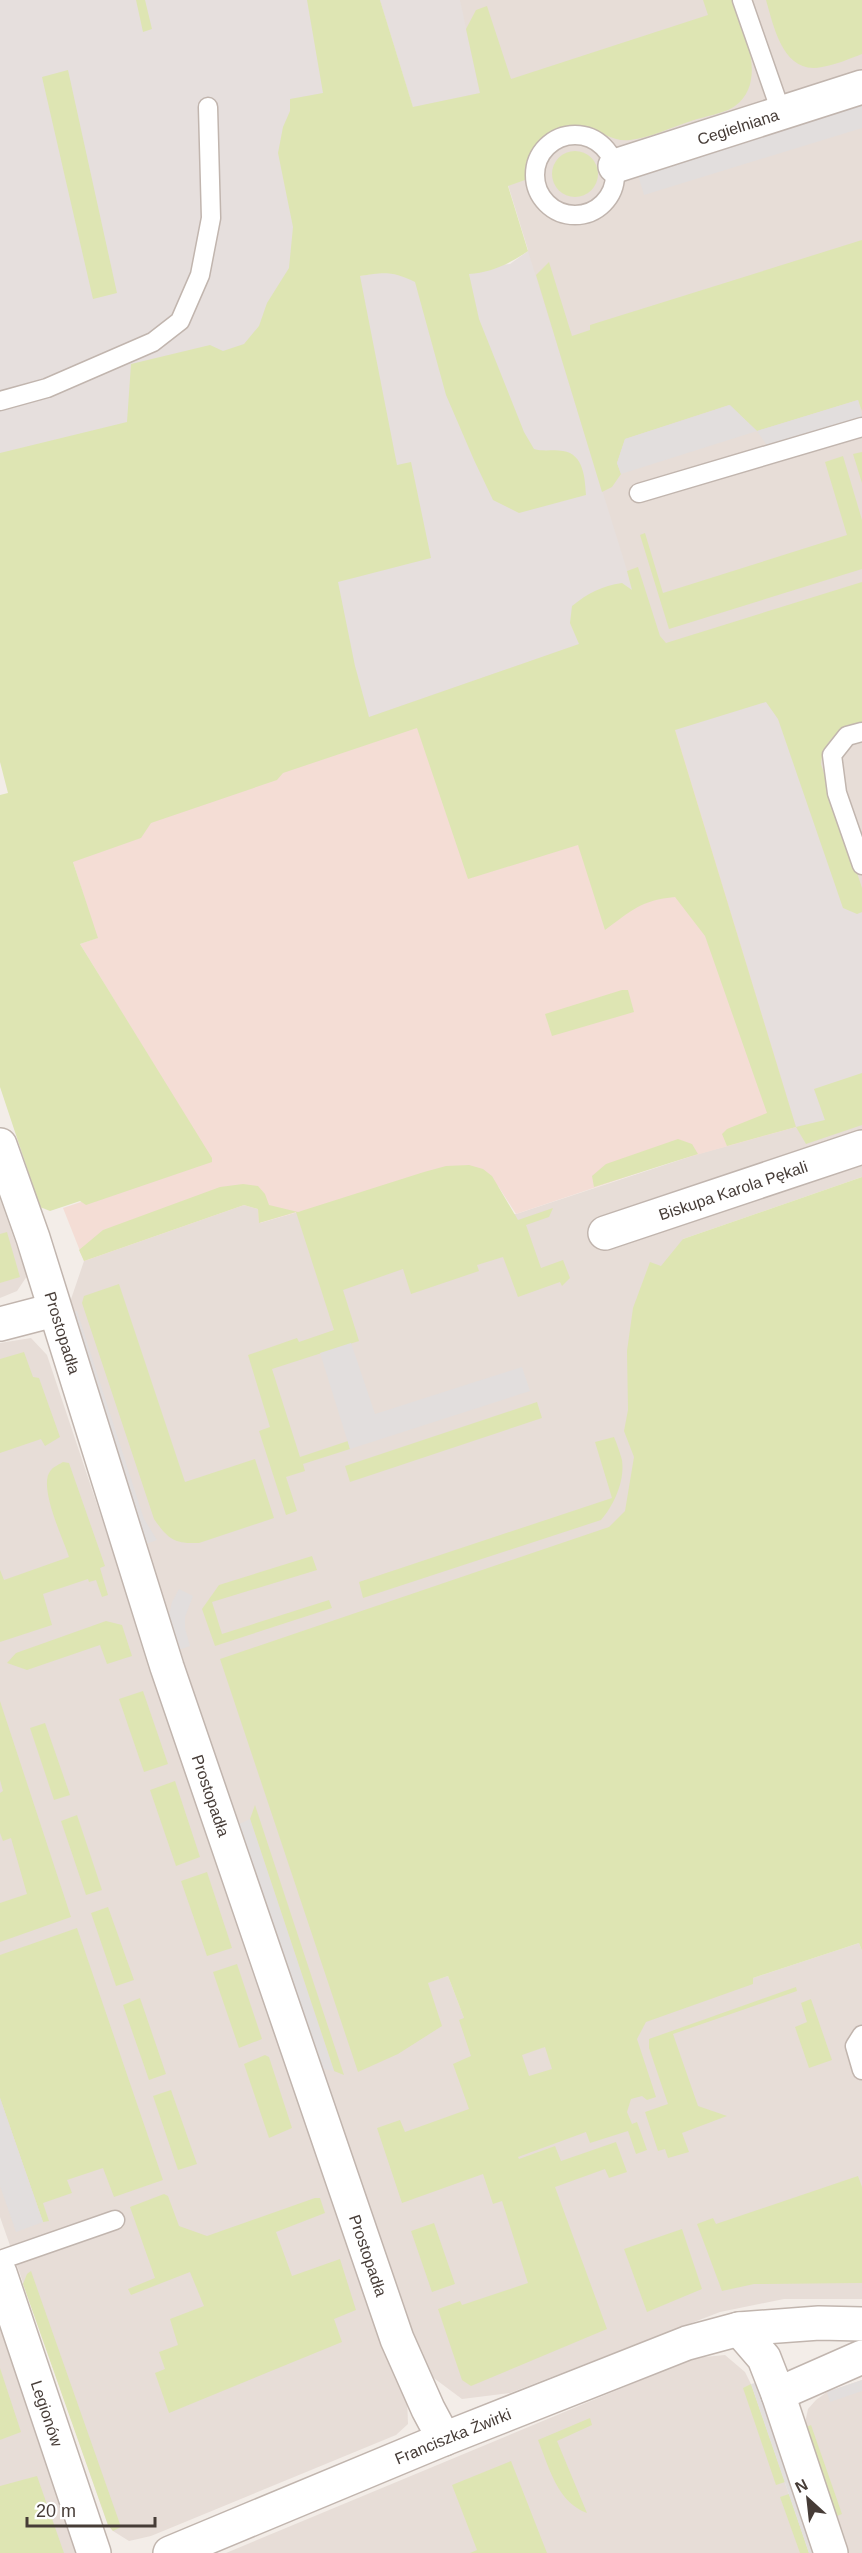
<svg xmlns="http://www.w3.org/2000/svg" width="862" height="2553" font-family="Helvetica,sans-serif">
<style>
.residential{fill:#e7ddd7}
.commercial{fill:#f4ddd5}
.industrial{fill:#e6dfdd}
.green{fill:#dee5b3;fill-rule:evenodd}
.parking{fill:#e2dedd}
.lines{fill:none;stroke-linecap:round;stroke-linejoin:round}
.lane-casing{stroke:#c1b5ae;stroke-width:21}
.street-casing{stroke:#c1b5ae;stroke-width:36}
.lane{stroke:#fff;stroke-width:18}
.street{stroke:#fff;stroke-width:33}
.labels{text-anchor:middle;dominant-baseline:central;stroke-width:6;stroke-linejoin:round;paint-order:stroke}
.street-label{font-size:16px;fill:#463c37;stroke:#fff}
</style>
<rect width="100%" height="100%" fill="#f3ede8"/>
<!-- residential -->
<g class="residential">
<path d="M380 0H862V1177L683 1239 709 1496 427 1983 448 1976 483 2067 859 1943 862 1951V2299H784L720 2312 510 2393 462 2399 423 2370 394 2296 66 1314 84 1261 244 1205 258 1209 260 1223 298 1212 516 1214 698 1154 796 1127 369 717 528 250 508 185 413 107Z"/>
<path d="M0 1199 27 1276 17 1291 0 1298Z"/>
<path d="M31 1338 47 1355 134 1615 407 2397 408 2424 396 2435 151 2536 129 2541 113 2531 108 2525 0 2217V1343Z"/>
<path d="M0 2316 80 2553H0Z"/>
<path d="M725 2355 745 2372 751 2384 809 2553H226L694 2358Z"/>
<path d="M862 2380V2553H844L804 2428 808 2409 816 2400 827 2392Z"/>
</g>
<!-- commercial -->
<path class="commercial" d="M643 622 796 1127 671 1162 516 1214 498 1186 298 1212 259 1223 258 1209 244 1205 84 1261 63 1208 211 1158 80 944 97 938 63 830Z"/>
<!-- industrial -->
<g class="industrial">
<path d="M0 0H322L360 276 382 272 412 274 510 264 528 251 643 622 369 717 0 551Z"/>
<path d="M380 0H460L480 93 413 107Z"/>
<path d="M766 701 778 719 857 914 862 912V1073L814 1089 825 1120 796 1127 675 729Z"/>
</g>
<!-- green -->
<g class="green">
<path d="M136 0H145L152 29 143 32Z"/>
<path d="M307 0H380L413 107 480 93 466 29 476 10 487 6 511 79 708 15 703 0H734C744 30 768 82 735 106 726 113 702 117 691 121 672 127 650 138 630 140 613 142 603 132 587 128 551 119 526 146 525 180L508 186 528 251C511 263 491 273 469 274L479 319 524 432 534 449C544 452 554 449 563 451 584 454 585 479 586 495L519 513 493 500 474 460 446 395 415 282C393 271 384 272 360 276L397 465 411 462 431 558 338 582 355 666 369 717 579 644 570 623 572 606C588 593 602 586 622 583L632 590 627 571 638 567 660 636 666 643 862 582V722C839 729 824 739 821 764L862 888V912L857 914 843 908 778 719 766 702 675 730 796 1127 825 1120 814 1089 862 1073V1125L806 1144 796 1127 727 1146 722 1134 727 1129 767 1113 705 936 675 897C641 900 631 911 605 930L578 845 468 879 417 728 283 773 277 780 151 823 141 838 73 862 98 938 80 944 212 1158V1162L86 1205 80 1201 50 1211 40 1207 0 1087V795L8 793 0 762V453L127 422 131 364 210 345 223 351 244 344 259 326 267 303 289 268 293 227 278 153 283 127 290 111V99L323 93Z"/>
<path d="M766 0H862V54C849 59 835 65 822 67 783 75 774 27 766 0Z"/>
<path d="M68 70 117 293 93 299 42 77Z"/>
<circle cx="575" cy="174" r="23"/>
<path d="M862 240V411L858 400 757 431 729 405 625 439 617 463 621 474 612 487 602 492 536 275 549 262 572 336 590 330V325Z"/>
<path d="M862 452V483L853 454Z"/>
<path d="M843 456 862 520V569L669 629 640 535 645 533 663 593 847 535 825 462Z"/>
<path d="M622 990H628L634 1012 552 1036 545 1014Z"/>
<path d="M678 1139 692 1144 698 1154 594 1187 592 1176 606 1164Z"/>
<path d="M469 1165 483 1169 492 1176 518 1220 553 1208 549 1217 526 1225 541 1268 563 1260 570 1278 562 1286 560 1282 518 1297 503 1257 477 1265 479 1271 411 1294 403 1269 343 1290 359 1341 272 1369 300 1457 348 1441 350 1449 303 1464 305 1471 286 1477 297 1511 286 1515 259 1431 270 1427 248 1355 297 1338 299 1342 334 1330 296 1212 259 1223 258 1209 244 1205 84 1261 79 1250 103 1230 220 1187 243 1184 258 1186 265 1194 269 1205 298 1212 424 1172 446 1166Z"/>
<path d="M862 1177V1951L859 1943 844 1948 753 1978V1984L646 2022 637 2039 656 2097 647 2100 642 2096 631 2099 627 2112 632 2124 637 2122 647 2150 636 2154 628 2131 590 2143 586 2132 518 2157 519 2159 555 2146 561 2161 616 2142 627 2172 609 2178 605 2169 555 2187 607 2329 471 2386 462 2380 438 2309 460 2301 462 2305 528 2283 502 2201 493 2204 483 2174 402 2203 377 2128 400 2120 405 2132 469 2109 453 2064 471 2056 459 2020 464 2018 448 1976 428 1983 442 2026 398 2054 358 2072 220 1659 609 1527 625 1511 634 1457 624 1431 628 1410 627 1351 633 1308 650 1262 661 1266 683 1239ZM545 2047 552 2069 529 2076 522 2055Z"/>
<path d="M7 1232 20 1277 0 1283V1234Z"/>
<path d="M119 1284 185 1482 255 1459 274 1518 199 1543C174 1544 168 1539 154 1519L82 1303 84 1296Z"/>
<path d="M24 1352 33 1377 39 1378 60 1437 45 1446 41 1439 0 1453V1359Z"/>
<path d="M537 1402 542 1418 350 1482 345 1466Z"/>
<path d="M614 1437C617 1444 620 1453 622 1460 625 1481 614 1505 601 1520L363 1598 359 1582 612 1498 595 1442Z"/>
<path d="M63 1462 69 1463 105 1566 100 1568 108 1595 102 1597 96 1580 89 1582 88 1579 43 1594 52 1625 0 1642V1570L4 1580 69 1557C63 1538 37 1485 51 1470 53 1467 60 1464 63 1462Z"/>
<path d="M312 1556 317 1570 212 1602 222 1634 329 1600 332 1608 215 1646 202 1609 219 1585Z"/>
<path d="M106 1621 122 1625 132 1656 107 1664 100 1645 27 1670 7 1663 16 1653Z"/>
<path d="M143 1691 168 1764 144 1772 119 1699Z"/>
<path d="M0 1701 71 1917 0 1942V1903L27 1894 11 1838 3 1841 0 1833V1793L3 1791 0 1780Z"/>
<path d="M45 1723 70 1795 54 1800 30 1728Z"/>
<path d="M175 1781 200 1857 176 1866 150 1790Z"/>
<path d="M255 1805 344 2075 334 2071 250 1819Z"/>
<path d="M77 1815 102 1890 86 1895 61 1821Z"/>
<path d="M207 1872 232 1948 207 1956 181 1881Z"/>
<path d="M108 1907 134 1980 116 1986 91 1913Z"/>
<path d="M77 1928 163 2180 114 2197 103 2168 67 2180 72 2193 43 2203 49 2221 43 2222 0 2098V1955Z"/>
<path d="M237 1964 262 2039 239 2048 213 1972Z"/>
<path d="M796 1987 797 1991 673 2034 698 2106 727 2116 682 2133 689 2152 668 2158 665 2149 658 2151 645 2112 668 2104 649 2048V2039Z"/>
<path d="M140 1998 166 2074 149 2080 123 2005Z"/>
<path d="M811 1999 832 2060 809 2068 795 2027 807 2022 801 2003Z"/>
<path d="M265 2055 269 2057 292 2128 269 2138 244 2064Z"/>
<path d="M171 2090 197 2164 178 2170 153 2096Z"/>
<path d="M858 2176 862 2187V2283L754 2284 722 2291 697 2224 713 2218 716 2224Z"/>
<path d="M164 2194 168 2196 179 2226 207 2236 315 2198H320L325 2213 276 2232 292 2276 340 2259 356 2310 334 2319 342 2342 169 2413 155 2373 165 2369 159 2352 178 2345 170 2319 204 2306 190 2272 131 2295 128 2289 155 2278 130 2207Z"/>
<path d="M434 2223 455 2284 432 2292 411 2231Z"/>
<path d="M682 2229 702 2289 647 2312 624 2249Z"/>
<path d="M31 2271 121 2527 113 2531 108 2525 23 2284 27 2274Z"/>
<path d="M0 2368 21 2432 0 2440Z"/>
<path d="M751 2384 785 2482 776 2485 743 2388Z"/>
<path d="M590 2418 592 2425 557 2441 587 2513C557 2502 549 2467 538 2440Z"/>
<path d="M811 2425 842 2514 832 2518 804 2428Z"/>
<path d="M511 2461 547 2553H470L477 2550 452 2485Z"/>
<path d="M37 2476 64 2553H0V2486Z"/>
<path d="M789 2494 809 2553H800L780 2497Z"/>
</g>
<!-- parking -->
<g class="parking">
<path d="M862 105V128L644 195 638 175Z"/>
<path d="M858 400 862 418 768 447 757 431 621 474 617 463 625 439 730 405 757 431Z"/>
<path d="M77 1311 144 1519 157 1540 140 1546 66 1314Z"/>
<path d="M351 1343 375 1414 522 1367 530 1391 350 1449 320 1353Z"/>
<path d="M179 1589 193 1596 185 1617V1628L190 1646 175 1651 168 1619 172 1602Z"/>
<path d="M250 1819 334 2071 318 2068 237 1825Z"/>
<path d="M0 2098 43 2222 16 2232 0 2186Z"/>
<path d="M862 2380V2391L830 2402 827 2392Z"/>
<path d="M764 2381 823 2553H809L751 2384Z"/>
</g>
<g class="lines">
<defs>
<g id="lane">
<path d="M742 0 781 112"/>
<circle cx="575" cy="175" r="40"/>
<path d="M0 401 47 388 153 342 180 321 200 275 211 218 208 107"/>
<path d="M639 493 862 427"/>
<path d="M862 732 847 736 832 755 837 793 862 865"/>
<path d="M862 2035 855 2046 862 2070"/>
<path d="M0 2260 115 2220"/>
</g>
<g id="street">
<path id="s1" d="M615 166 862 87"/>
<path id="s2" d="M0 1145 33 1238 167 1667 397 2339 428 2409 444 2439"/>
<path id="s3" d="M605 1233 862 1147"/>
<path d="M0 1324 54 1310"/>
<path id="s4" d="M0 2273 94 2553"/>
<path d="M739 2329 764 2358 778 2394 831 2553"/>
<path d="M778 2394 862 2357"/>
<path id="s5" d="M170 2553 444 2439 687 2343 739 2329 819 2323 862 2324"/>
</g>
</defs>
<!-- lane casing -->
<use href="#lane" class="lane-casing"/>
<!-- street casing -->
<use href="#street" class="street-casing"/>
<!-- lane -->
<use href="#lane" class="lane"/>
<!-- street -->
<use href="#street" class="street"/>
</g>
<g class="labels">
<!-- street labels -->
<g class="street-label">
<text stroke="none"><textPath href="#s1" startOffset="129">Cegielniana</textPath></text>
<text stroke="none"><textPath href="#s3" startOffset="135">Biskupa Karola Pękali</textPath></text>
<text stroke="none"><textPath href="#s2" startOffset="198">Prostopadła</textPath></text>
<text stroke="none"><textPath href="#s2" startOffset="684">Prostopadła</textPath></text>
<text stroke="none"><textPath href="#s2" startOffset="1170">Prostopadła</textPath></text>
<text stroke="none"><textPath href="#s4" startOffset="148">Legionów</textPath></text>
<text stroke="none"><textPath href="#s5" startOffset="306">Franciszka Żwirki</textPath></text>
</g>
</g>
<!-- north arrow -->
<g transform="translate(808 2499) rotate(333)" stroke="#ffffff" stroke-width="4.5" paint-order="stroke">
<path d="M0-4.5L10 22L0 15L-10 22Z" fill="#463c37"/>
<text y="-9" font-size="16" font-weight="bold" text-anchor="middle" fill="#463c37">N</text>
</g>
<!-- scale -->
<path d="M27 2517v9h128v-9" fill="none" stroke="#463c37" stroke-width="3"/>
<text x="36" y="2517" font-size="18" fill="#463c37" stroke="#ffffff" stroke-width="4.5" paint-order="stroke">20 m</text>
</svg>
